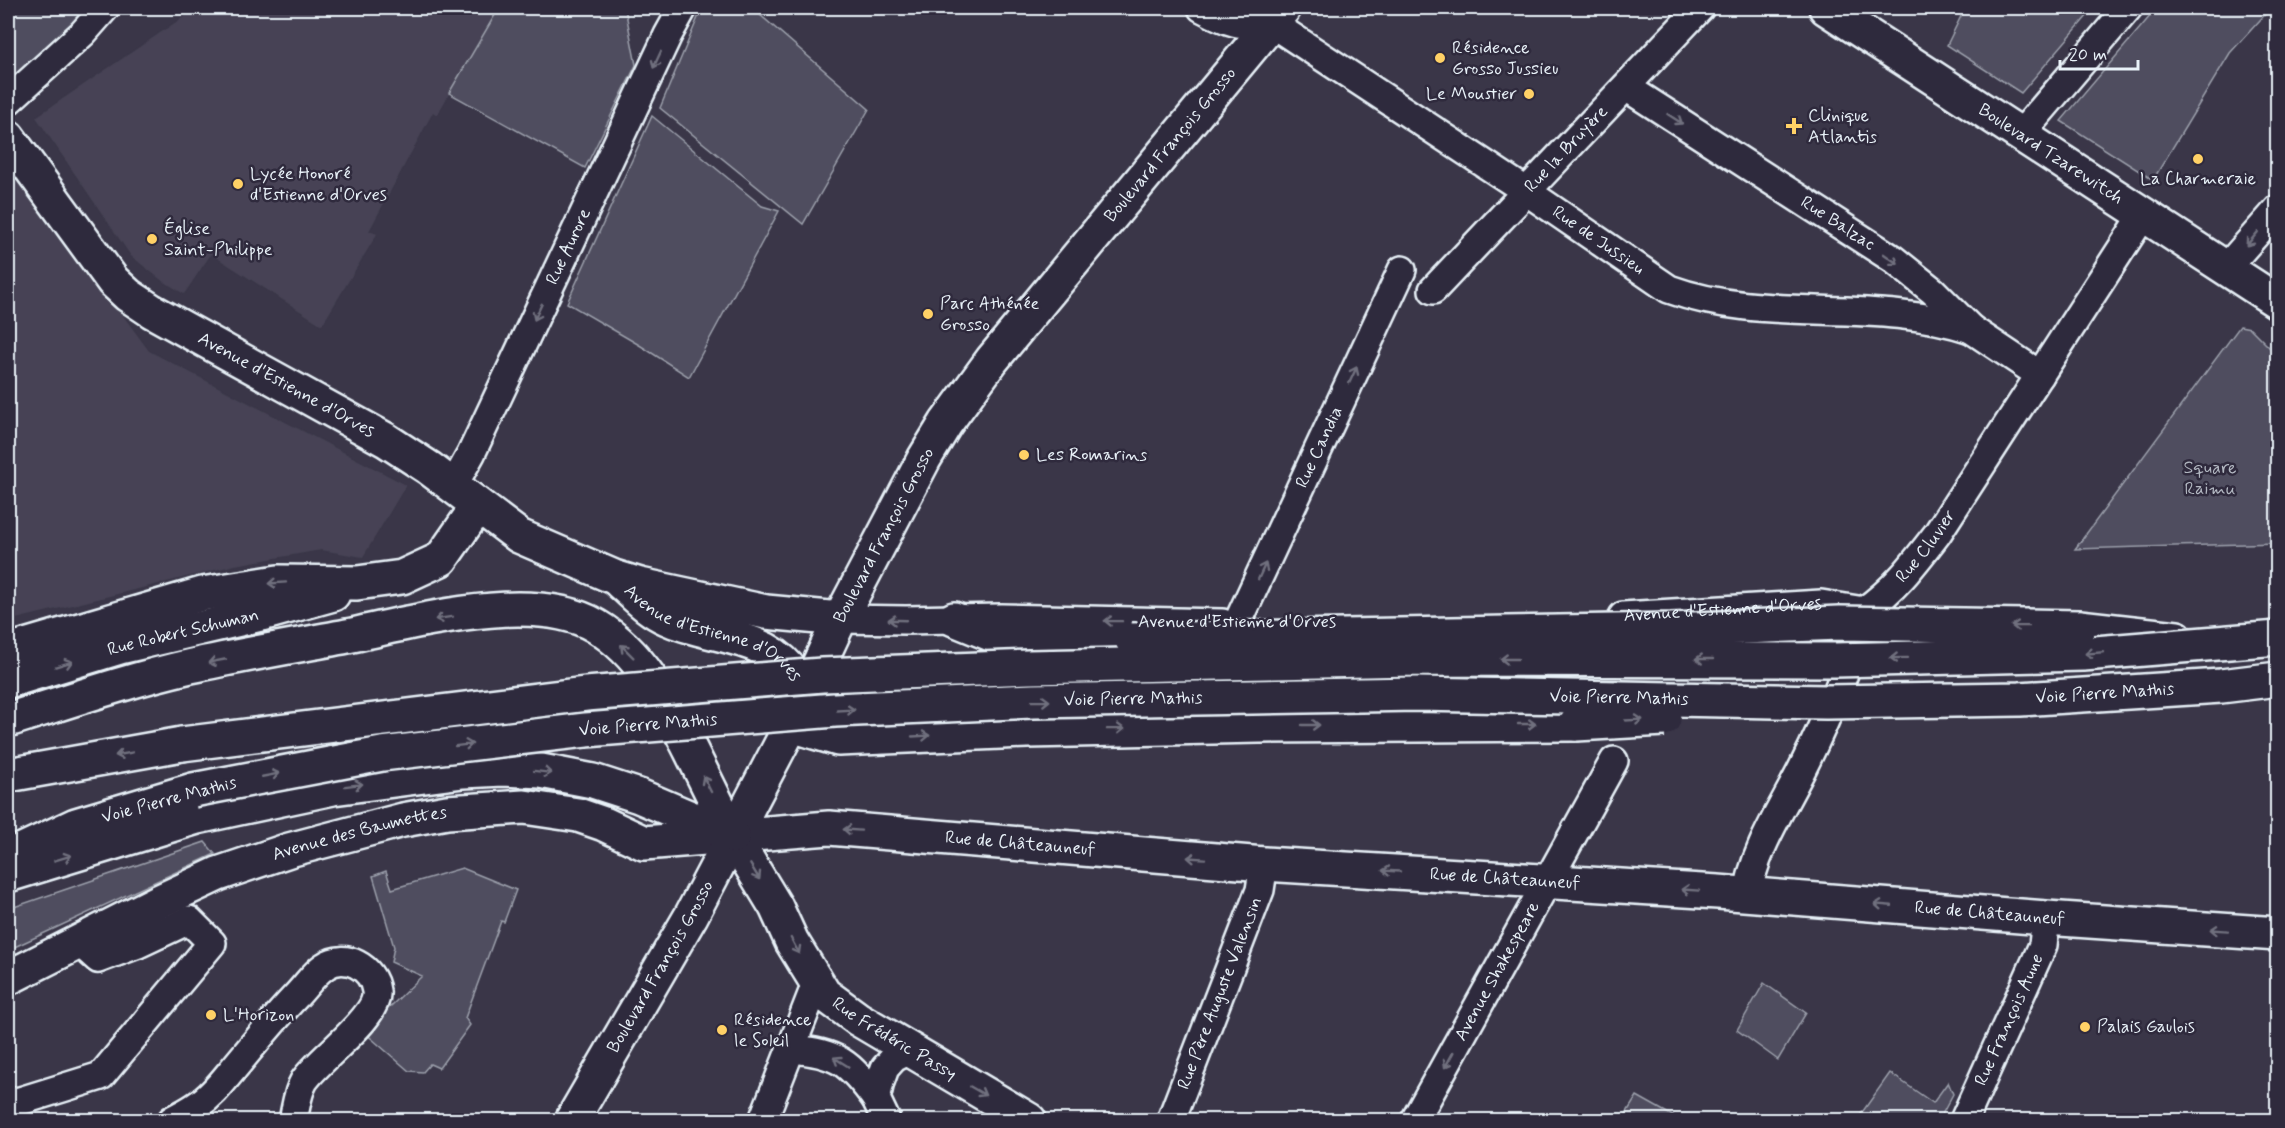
<svg xmlns="http://www.w3.org/2000/svg" width="2285" height="1128" font-family="Mynerve,sans-serif">
<style>
.built{fill:#464354}
.green{fill:#504e5f;stroke:#9ca0ac;stroke-width:1.5}
.lines{fill:none;stroke-linecap:round;stroke-linejoin:round}
.minor-casing{stroke:#e8f1f8;stroke-width:32}
.tertiary-casing{stroke:#e8f1f8;stroke-width:38}
.primary-casing{stroke:#e8f1f8;stroke-width:38}
.trunk-casing{stroke:#e8f1f8;stroke-width:38}
.minor{stroke:#2f2a3d;stroke-width:27}
.tertiary{stroke:#2f2a3d;stroke-width:33}
.primary{stroke:#2f2a3d;stroke-width:33}
.trunk{stroke:#2f2a3d;stroke-width:33}
.trunk-bridge-casing{stroke:#e8f1f8;stroke-width:38;stroke-linecap:butt}
.trunk-bridge{stroke:#2f2a3d;stroke-width:33}
.oneway{stroke:#70707e}
.poi-dot{fill:#ffd166;stroke:#2f2a3d;stroke-width:2}
.labels{text-anchor:middle;dominant-baseline:central;stroke-width:5;stroke-linejoin:round;paint-order:stroke}
.poi-label{font-size:18px;fill:#e8f1f8;stroke:#2f2a3d;text-anchor:start}
.street-label{font-size:18px;fill:#e8f1f8;stroke:#2f2a3d}
.park-label{font-size:18px;fill:#b3b8c2;stroke:#2f2a3d}
</style>
<rect width="100%" height="100%" fill="#3a3648"/>
<filter id="ink" filterUnits="userSpaceOnUse"><feTurbulence type="fractalNoise" baseFrequency=".0167" numOctaves="2"/><feDisplacementMap in="SourceGraphic" scale="12" xChannelSelector="R" yChannelSelector="G"/><feConvolveMatrix kernelMatrix="1 2 1 2 8 2 1 2 1" color-interpolation-filters="sRGB"/></filter>
<g filter="url(#ink)">
<!-- built -->
<g class="built">
<path d="M197 8H499L437 115 433 112 369 231 377 234 322 325 211 254 184 294 160 279 131 256 36 117Z"/>
<path d="M8 159 149 351 406 485 363 557 321 550 235 565 8 621Z"/>
</g>
<!-- green -->
<g class="green">
<path d="M8 8H99L8 86Z"/>
<path d="M499 8H625L636 65 585 168 449 93Z"/>
<path d="M702 8H752L869 109 803 224 660 108Z"/>
<path d="M1965 8H2094L2021 93 1947 45Z"/>
<path d="M2157 8H2271L2230 53 2153 180 2061 121Z"/>
<path d="M652 116 762 206 779 211 689 377 641 346 567 303Z"/>
<path d="M2240 326 2250 328 2277 355V543L2075 549Z"/>
<path d="M205 842 215 854 8 950V909Z"/>
<path d="M462 868 516 890 504 922 501 921 465 1018 470 1025 439 1068 430 1064 423 1072 409 1071 364 1032 422 976 391 962 394 947 373 876 386 871 392 889Z"/>
<path d="M1764 983 1806 1013 1778 1060 1737 1030Z"/>
<path d="M1890 1073 1933 1103 1948 1082 1953 1094 1939 1120H1861L1858 1118Z"/>
<path d="M1637 1096 1680 1120H1622Z"/>
</g>
<g class="lines">
<defs>
<g id="minor">
<path id="s1" d="M1202 8C1230 23 1239 26 1271 23L1526 191 1669 289C1765 324 1873 297 1971 329"/>
<path id="s2" d="M1626 87 1893 259 1933 291 1971 329 2040 375"/>
<path d="M8 101 83 33 105 8"/>
<path d="M2021 134 2128 8"/>
<path d="M2226 268 2278 209"/>
<path id="s3" d="M1433 290 1700 8"/>
<path id="s4" d="M453 486 471 454 668 35 683 8"/>
<path id="s5" d="M1623 616 1821 604 1864 611"/>
<path d="M840 619 906 620 1001 618 1222 623"/>
<path id="s6" d="M1237 624 1402 270"/>
<path id="s7" d="M1748 895C1752 854 1783 807 1802 769 1827 719 1850 666 1864 611 1896 588 1913 565 1937 534L2144 214"/>
<path d="M792 1049C838 1053 849 1062 876 1099"/>
<path d="M8 1100 17 1102 101 1076 212 943 189 920 138 944 98 959 79 942"/>
<path d="M172 1120C181 1115 191 1110 199 1104 213 1095 223 1081 234 1068 254 1044 274 1019 296 996 305 987 314 973 325 966 345 952 373 967 376 991 380 1017 318 1059 304 1081 297 1093 296 1108 293 1120"/>
<path d="M763 1120 816 984"/>
<path d="M886 1120 876 1099 880 1082 885 1068 894 1058 910 1050"/>
<path id="s8" d="M1171 1120 1260 890 1264 864"/>
<path id="s9" d="M1415 1120 1614 761"/>
<path id="s10" d="M1964 1120 2043 945 2046 918"/>
</g>
<g id="tertiary">
<path id="s11" d="M8 137 113 281 128 295 152 311 386 440 429 468 519 536 614 577 640 585 766 612 840 619"/>
<path id="s12" d="M620 582C635 595 648 610 667 618 706 636 760 634 789 668 796 675 799 688 804 697"/>
<path d="M8 651 202 594 278 582 357 583 402 577 441 559 478 506"/>
<path id="s13" d="M8 681 120 647 261 614 333 594"/>
<path id="s14" d="M733 836 776 907 792 942 824 994 858 1019 1029 1120"/>
<path id="s15" d="M8 978 158 902 218 874 289 850 403 820 447 812 524 807 578 815 604 824 644 843 829 828 1264 864 1718 892 2046 918 2278 934"/>
</g>
<g id="primary">
<path id="s16" d="M1826 8 2278 302"/>
<path id="s17" d="M572 1120 691 916 787 733 840 619 924 459 946 423 992 360 1284 8"/>
</g>
<g id="trunk">
<path d="M954 619 1003 639 1132 640"/>
<path d="M2079 627 2177 638"/>
<path d="M8 720C68 701 129 680 191 666 242 655 295 646 347 636 415 622 534 589 596 626 643 654 667 704 691 751 705 779 719 808 733 836"/>
<path d="M791 725 838 739 1027 731 1259 726 1576 724"/>
<path d="M8 775 182 744"/>
<path d="M8 857 76 825 193 790"/>
<path d="M8 875 197 817 333 788 463 771 503 769 541 771 593 781 639 796 733 836"/>
</g>
</defs>
<!-- minor casing -->
<use href="#minor" class="minor-casing"/>
<!-- tertiary casing -->
<use href="#tertiary" class="tertiary-casing"/>
<!-- primary casing -->
<use href="#primary" class="primary-casing"/>
<!-- trunk casing -->
<use href="#trunk" class="trunk-casing"/>
<!-- minor -->
<use href="#minor" class="minor"/>
<!-- tertiary -->
<use href="#tertiary" class="tertiary"/>
<!-- primary -->
<use href="#primary" class="primary"/>
<!-- trunk -->
<use href="#trunk" class="trunk"/>
<defs>
<g id="trunk-bridge">
<path d="M1132 640 1671 630 1840 623 2079 627"/>
<path d="M1576 724 1664 719"/>
<path d="M182 744 586 694 822 675 1029 667 1413 659 1835 660 2083 654 2278 638"/>
<path id="s18" d="M193 790 382 754 586 730 835 710 1033 701 1417 694 1826 702 2020 699 2221 686 2278 679"/>
</g>
</defs>
<!-- trunk-bridge casing -->
<use href="#trunk-bridge" class="trunk-bridge-casing"/>
<!-- trunk-bridge -->
<use href="#trunk-bridge" class="trunk-bridge"/>
</g>
<!-- one-way arrows -->
<defs><path id="oneway-shaft" d="M-6 0H5M1.5-3L5.5 0L1.5 3" fill="none" stroke-width="1.6" stroke-linecap="round" stroke-linejoin="round" transform="scale(1.5)"/></defs>
<g class="oneway">
<use href="#oneway-shaft" transform="translate(657 60) rotate(115)"/>
<use href="#oneway-shaft" transform="translate(1675 119) rotate(33)"/>
<use href="#oneway-shaft" transform="translate(2252 239) rotate(130)"/>
<use href="#oneway-shaft" transform="translate(1891 259) rotate(35)"/>
<use href="#oneway-shaft" transform="translate(538 312) rotate(115)"/>
<use href="#oneway-shaft" transform="translate(1353 375) rotate(-65)"/>
<use href="#oneway-shaft" transform="translate(1262 571) rotate(-65)"/>
<use href="#oneway-shaft" transform="translate(277 583) rotate(176)"/>
<use href="#oneway-shaft" transform="translate(444 618) rotate(171)"/>
<use href="#oneway-shaft" transform="translate(897 620) rotate(-178)"/>
<use href="#oneway-shaft" transform="translate(1113 621) rotate(-179)"/>
<use href="#oneway-shaft" transform="translate(2020 626) rotate(-179)"/>
<use href="#oneway-shaft" transform="translate(627 651) rotate(-135)"/>
<use href="#oneway-shaft" transform="translate(2094 653) rotate(175)"/>
<use href="#oneway-shaft" transform="translate(1899 658) rotate(179)"/>
<use href="#oneway-shaft" transform="translate(1509 659) rotate(-180)"/>
<use href="#oneway-shaft" transform="translate(1704 659) rotate(-180)"/>
<use href="#oneway-shaft" transform="translate(217 661) rotate(169)"/>
<use href="#oneway-shaft" transform="translate(64 664) rotate(-17)"/>
<use href="#oneway-shaft" transform="translate(1041 701) rotate(-1)"/>
<use href="#oneway-shaft" transform="translate(846 710) rotate(-3)"/>
<use href="#oneway-shaft" transform="translate(1634 720) rotate(-3)"/>
<use href="#oneway-shaft" transform="translate(1527 724)"/>
<use href="#oneway-shaft" transform="translate(1311 725)"/>
<use href="#oneway-shaft" transform="translate(1116 729) rotate(-1)"/>
<use href="#oneway-shaft" transform="translate(921 736) rotate(-3)"/>
<use href="#oneway-shaft" transform="translate(464 745) rotate(-7)"/>
<use href="#oneway-shaft" transform="translate(124 754) rotate(170)"/>
<use href="#oneway-shaft" transform="translate(543 772) rotate(7)"/>
<use href="#oneway-shaft" transform="translate(271 775) rotate(-11)"/>
<use href="#oneway-shaft" transform="translate(707 784) rotate(-117)"/>
<use href="#oneway-shaft" transform="translate(354 785) rotate(-7)"/>
<use href="#oneway-shaft" transform="translate(852 830) rotate(-176)"/>
<use href="#oneway-shaft" transform="translate(63 858) rotate(-17)"/>
<use href="#oneway-shaft" transform="translate(1196 858) rotate(-176)"/>
<use href="#oneway-shaft" transform="translate(1391 871) rotate(-177)"/>
<use href="#oneway-shaft" transform="translate(755 872) rotate(59)"/>
<use href="#oneway-shaft" transform="translate(1690 890) rotate(-176)"/>
<use href="#oneway-shaft" transform="translate(1883 905) rotate(-175)"/>
<use href="#oneway-shaft" transform="translate(2219 930) rotate(-176)"/>
<use href="#oneway-shaft" transform="translate(795 946) rotate(62)"/>
<use href="#oneway-shaft" transform="translate(1449 1060) rotate(119)"/>
<use href="#oneway-shaft" transform="translate(841 1062) rotate(-148)"/>
<use href="#oneway-shaft" transform="translate(978 1091) rotate(30)"/>
</g>
</g>
<!-- markers -->
<g class="poi-dot">
<circle cx="1440" cy="58" r="6"/>
<circle cx="1529" cy="94" r="6"/>
<path d="M1791 117h6v6h6v6h-6v6h-6v-6h-6v-6h6z"/>
<circle cx="2198" cy="159" r="6"/>
<circle cx="238" cy="184" r="6"/>
<circle cx="152" cy="239" r="6"/>
<circle cx="928" cy="314" r="6"/>
<circle cx="1024" cy="455" r="6"/>
<circle cx="211" cy="1015" r="6"/>
<circle cx="2085" cy="1027" r="6"/>
<circle cx="722" cy="1030" r="6"/>
</g>
<g class="labels">
<!-- poi labels -->
<g class="poi-label">
<text x="1452" y="48">Résidence<tspan x="1452" dy="21">Grosso Jussieu</tspan></text>
<text x="1517" y="94" text-anchor="end">Le Moustier</text>
<text x="1808" y="116">Clinique<tspan x="1808" dy="21">Atlantis</tspan></text>
<text x="250" y="174">Lycée Honoré<tspan x="250" dy="21">d'Estienne d'Orves</tspan></text>
<text x="2198" y="179" text-anchor="middle">La Charmeraie</text>
<text x="164" y="229">Église<tspan x="164" dy="21">Saint-Philippe</tspan></text>
<text x="940" y="304">Parc Athénée<tspan x="940" dy="21">Grosso</tspan></text>
<text x="1036" y="455">Les Romarins</text>
<text x="223" y="1015">L'Horizon</text>
<text x="734" y="1020">Résidence<tspan x="734" dy="21">le Soleil</tspan></text>
<text x="2097" y="1027">Palais Gaulois</text>
</g>
<!-- street labels -->
<g class="street-label">
<text stroke="none"><textPath href="#s17" startOffset="1149">Boulevard François Grosso</textPath></text>
<text stroke="none"><textPath href="#s3" startOffset="194">Rue la Bruyère</textPath></text>
<text stroke="none"><textPath href="#s16" startOffset="268">Boulevard Tzarewitch</textPath></text>
<text stroke="none"><textPath href="#s2" startOffset="252">Rue Balzac</textPath></text>
<text stroke="none"><textPath href="#s1" startOffset="465">Rue de Jussieu</textPath></text>
<text stroke="none"><textPath href="#s4" startOffset="266">Rue Aurore</textPath></text>
<text stroke="none"><textPath href="#s11" startOffset="381">Avenue d'Estienne d'Orves</textPath></text>
<text stroke="none"><textPath href="#s6" startOffset="195">Rue Candia</textPath></text>
<text stroke="none"><textPath href="#s17" startOffset="663">Boulevard François Grosso</textPath></text>
<text stroke="none"><textPath href="#s7" startOffset="398">Rue Cluvier</textPath></text>
<text stroke="none"><textPath href="#s5" startOffset="100">Avenue d'Estienne d'Orves</textPath></text>
<text x="1237" y="622">Avenue d'Estienne d'Orves</text>
<text stroke="none"><textPath href="#s13" startOffset="182">Rue Robert Schuman</textPath></text>
<text stroke="none"><textPath href="#s12" startOffset="108">Avenue d'Estienne d'Orves</textPath></text>
<text stroke="none"><textPath href="#s18" startOffset="1918">Voie Pierre Mathis</textPath></text>
<text stroke="none"><textPath href="#s18" startOffset="1432">Voie Pierre Mathis</textPath></text>
<text stroke="none"><textPath href="#s18" startOffset="946">Voie Pierre Mathis</textPath></text>
<text stroke="none"><textPath href="#s18" startOffset="460">Voie Pierre Mathis</textPath></text>
<text transform="translate(169 800) rotate(-15)">Voie Pierre Mathis</text>
<text stroke="none"><textPath href="#s15" startOffset="382">Avenue des Baumettes</textPath></text>
<text stroke="none"><textPath href="#s15" startOffset="1053">Rue de Châteauneuf</textPath></text>
<text stroke="none"><textPath href="#s15" startOffset="1539">Rue de Châteauneuf</textPath></text>
<text stroke="none"><textPath href="#s15" startOffset="2025">Rue de Châteauneuf</textPath></text>
<text stroke="none"><textPath href="#s17" startOffset="177">Boulevard François Grosso</textPath></text>
<text stroke="none"><textPath href="#s9" startOffset="170">Avenue Shakespeare</textPath></text>
<text stroke="none"><textPath href="#s8" startOffset="136">Rue Père Auguste Valensin</textPath></text>
<text stroke="none"><textPath href="#s10" startOffset="110">Rue François Aune</textPath></text>
<text stroke="none"><textPath href="#s14" startOffset="266">Rue Frédéric Passy</textPath></text>
</g>
<!-- park labels -->
<g class="park-label">
<text x="2210" y="468">Square<tspan x="2210" dy="21">Raimu</tspan></text>
</g>
</g>
<!-- margin -->
<rect width="2285" height="1128" fill="none" stroke="#2f2a3d" stroke-width="30"/>
<rect x="15" y="15" width="2255" height="1098" fill="none" stroke="#e8f1f8" stroke-width="2" filter="url(#ink)"/>
<!-- scale -->
<path d="M2060 60v9h78v-9" fill="none" stroke="#e8f1f8" stroke-width="3"/>
<text x="2069" y="60" font-size="18" fill="#e8f1f8" stroke="#2f2a3d" stroke-width="4.5" paint-order="stroke">20 m</text>
</svg>
